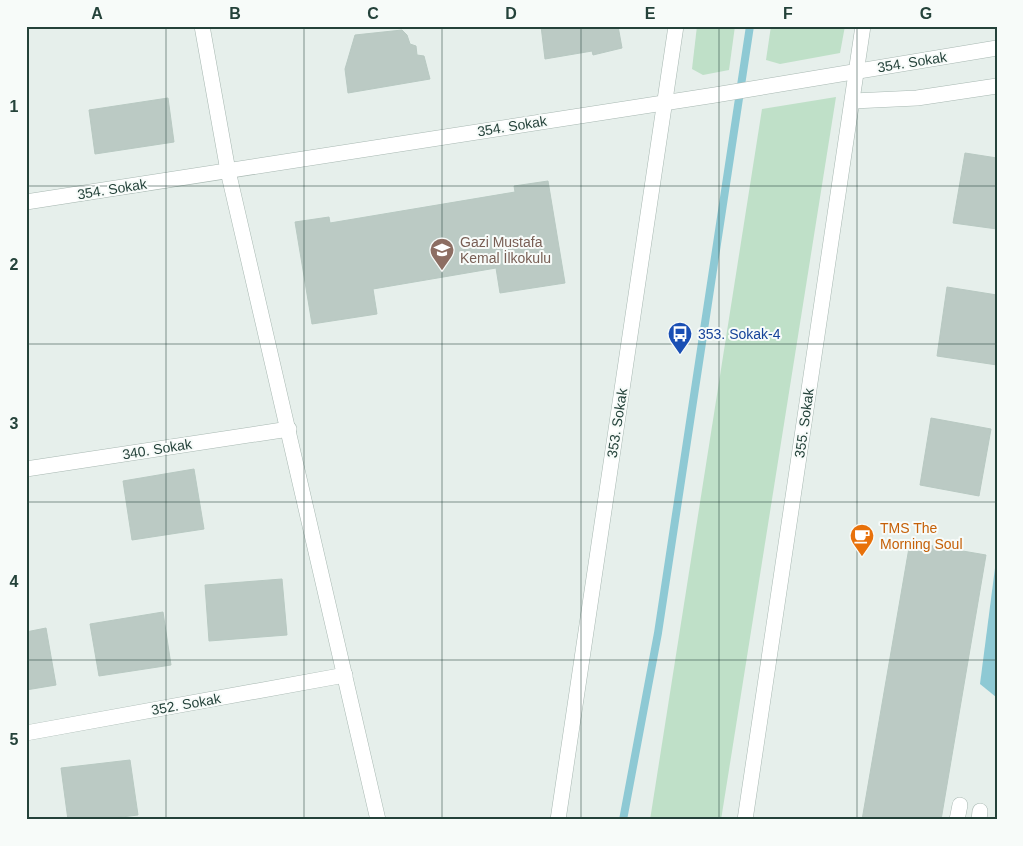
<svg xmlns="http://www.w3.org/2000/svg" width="1023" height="846" font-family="Arial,sans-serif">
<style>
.green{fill:#bfe0c8}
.water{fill:#8ec9d4}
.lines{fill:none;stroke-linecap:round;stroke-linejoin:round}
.stream{stroke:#8ec9d4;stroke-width:8}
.building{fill:#bbcac4;stroke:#b8c9c2}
.minor-casing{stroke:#a8b8b2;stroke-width:16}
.minor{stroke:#fff;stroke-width:15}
.grid{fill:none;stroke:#24423a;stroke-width:1;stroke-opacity:0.55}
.labels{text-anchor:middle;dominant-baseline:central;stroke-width:4;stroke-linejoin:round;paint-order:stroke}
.street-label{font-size:14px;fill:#24423a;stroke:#f7fbf9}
.education-label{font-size:14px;fill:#785e54;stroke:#f7fbf9;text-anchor:start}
.transit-label{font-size:14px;fill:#164399;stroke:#f7fbf9;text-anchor:start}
.food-label{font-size:14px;fill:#c56008;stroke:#f7fbf9;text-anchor:start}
.neatline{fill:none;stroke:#24423a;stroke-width:2}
.grid-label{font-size:16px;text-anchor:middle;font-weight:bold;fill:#24423a}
</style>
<rect width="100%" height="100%" fill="#e6efeb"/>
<!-- green -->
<g class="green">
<path d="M697 26H735L729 70 703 75 692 69Z"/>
<path d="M771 26H845L840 53 780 64 766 60Z"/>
<path d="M836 97 721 820H650L762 109Z"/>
</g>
<!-- water -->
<path class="water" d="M995 568H997L996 697 980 684Z"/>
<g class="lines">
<!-- stream -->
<path class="stream" d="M623 820 658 633 750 26"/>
</g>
<!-- building -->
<g class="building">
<path d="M541 26H618L622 48 593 55 592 51 545 59Z"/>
<path d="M402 30 407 35 410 44 416 46 417 55 424 56 430 79 348 93 345 69 355 35Z"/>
<path d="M168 98 174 142 95 154 89 110Z"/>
<path d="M965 153 997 158V229L953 223Z"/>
<path d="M548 181 565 283 500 293 496 268 373 289 377 314 312 324 295 222 329 217 330 223 515 192 514 186Z"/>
<path d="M947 287 997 295V365L937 356Z"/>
<path d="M931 418 991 429 979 496 920 485Z"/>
<path d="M194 469 204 529 132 540 123 481Z"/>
<path d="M910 542 986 555 941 820H862Z"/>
<path d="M282 579 287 635 209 641 205 585Z"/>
<path d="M163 612 171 665 99 676 90 624Z"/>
<path d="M46 628 56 685 26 690V632Z"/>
<path d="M130 760 138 815 97 820H68L61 768Z"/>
</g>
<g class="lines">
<defs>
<g id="minor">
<path d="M202 26 228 171 378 820"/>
<path d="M853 101 917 98 997 86"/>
<path d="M26 202 715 95 997 48"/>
<path d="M26 469 289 429"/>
<path d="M26 733 345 675"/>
<path d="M558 820 676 26"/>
<path d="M745 820 863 26"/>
<path d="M957 820 960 805"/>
<path d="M979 820 980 811"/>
</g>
</defs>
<!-- minor casing -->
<use href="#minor" class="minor-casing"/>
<!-- minor -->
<use href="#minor" class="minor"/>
</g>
<!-- grid -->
<path class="grid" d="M166 26V820M304 26V820M442 26V820M581 26V820M719 26V820M857 26V820M26 186H997M26 344H997M26 502H997M26 660H997"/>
<!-- icons -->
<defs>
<symbol id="school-pin" viewBox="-11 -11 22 30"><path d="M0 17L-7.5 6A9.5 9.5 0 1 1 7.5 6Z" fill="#8d6e63" stroke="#f7fbf9"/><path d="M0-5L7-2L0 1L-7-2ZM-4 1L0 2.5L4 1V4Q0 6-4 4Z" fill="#fff"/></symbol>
<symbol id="bus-pin" viewBox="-11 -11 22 30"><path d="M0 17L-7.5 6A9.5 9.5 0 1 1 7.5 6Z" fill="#1a4fb4" stroke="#f7fbf9"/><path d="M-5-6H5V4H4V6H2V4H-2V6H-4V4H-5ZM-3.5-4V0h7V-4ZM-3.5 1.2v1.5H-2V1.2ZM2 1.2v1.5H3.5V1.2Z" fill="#fff"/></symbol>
<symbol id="cafe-pin" viewBox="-11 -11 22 30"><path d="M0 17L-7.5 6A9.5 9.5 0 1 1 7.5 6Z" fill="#e8710a" stroke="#f7fbf9"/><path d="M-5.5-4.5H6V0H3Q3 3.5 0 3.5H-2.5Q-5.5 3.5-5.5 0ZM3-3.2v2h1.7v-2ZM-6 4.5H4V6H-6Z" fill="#fff"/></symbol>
</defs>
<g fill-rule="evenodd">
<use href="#school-pin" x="428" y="236" width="28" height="38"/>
<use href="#bus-pin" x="666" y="320" width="28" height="38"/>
<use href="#cafe-pin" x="848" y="522" width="28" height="38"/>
</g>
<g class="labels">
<!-- street labels -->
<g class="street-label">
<text transform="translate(912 62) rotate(-9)">354. Sokak</text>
<text transform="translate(512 126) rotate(-9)">354. Sokak</text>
<text transform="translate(112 189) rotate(-9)">354. Sokak</text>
<text transform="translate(617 423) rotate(-81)">353. Sokak</text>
<text transform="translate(804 423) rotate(-82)">355. Sokak</text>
<text transform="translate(157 449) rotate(-9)">340. Sokak</text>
<text transform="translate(186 704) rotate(-10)">352. Sokak</text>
</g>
<!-- education labels -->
<g class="education-label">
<text x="460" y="242">Gazi Mustafa<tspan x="460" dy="16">Kemal İlkokulu</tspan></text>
</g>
<!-- transit labels -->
<g class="transit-label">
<text x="698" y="334">353. Sokak-4</text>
</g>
<!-- food labels -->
<g class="food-label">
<text x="880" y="528">TMS The<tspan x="880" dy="16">Morning Soul</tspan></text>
</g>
</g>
<!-- border -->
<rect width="1023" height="846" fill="none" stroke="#f7fbf9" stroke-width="55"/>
<rect x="28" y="28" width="968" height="790" class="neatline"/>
<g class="grid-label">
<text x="97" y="19">A</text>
<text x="235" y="19">B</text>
<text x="373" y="19">C</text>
<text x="511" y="19">D</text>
<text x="650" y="19">E</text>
<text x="788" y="19">F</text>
<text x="926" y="19">G</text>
<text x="14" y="112">1</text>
<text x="14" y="270">2</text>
<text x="14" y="429">3</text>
<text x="14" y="587">4</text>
<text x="14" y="745">5</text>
</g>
</svg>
